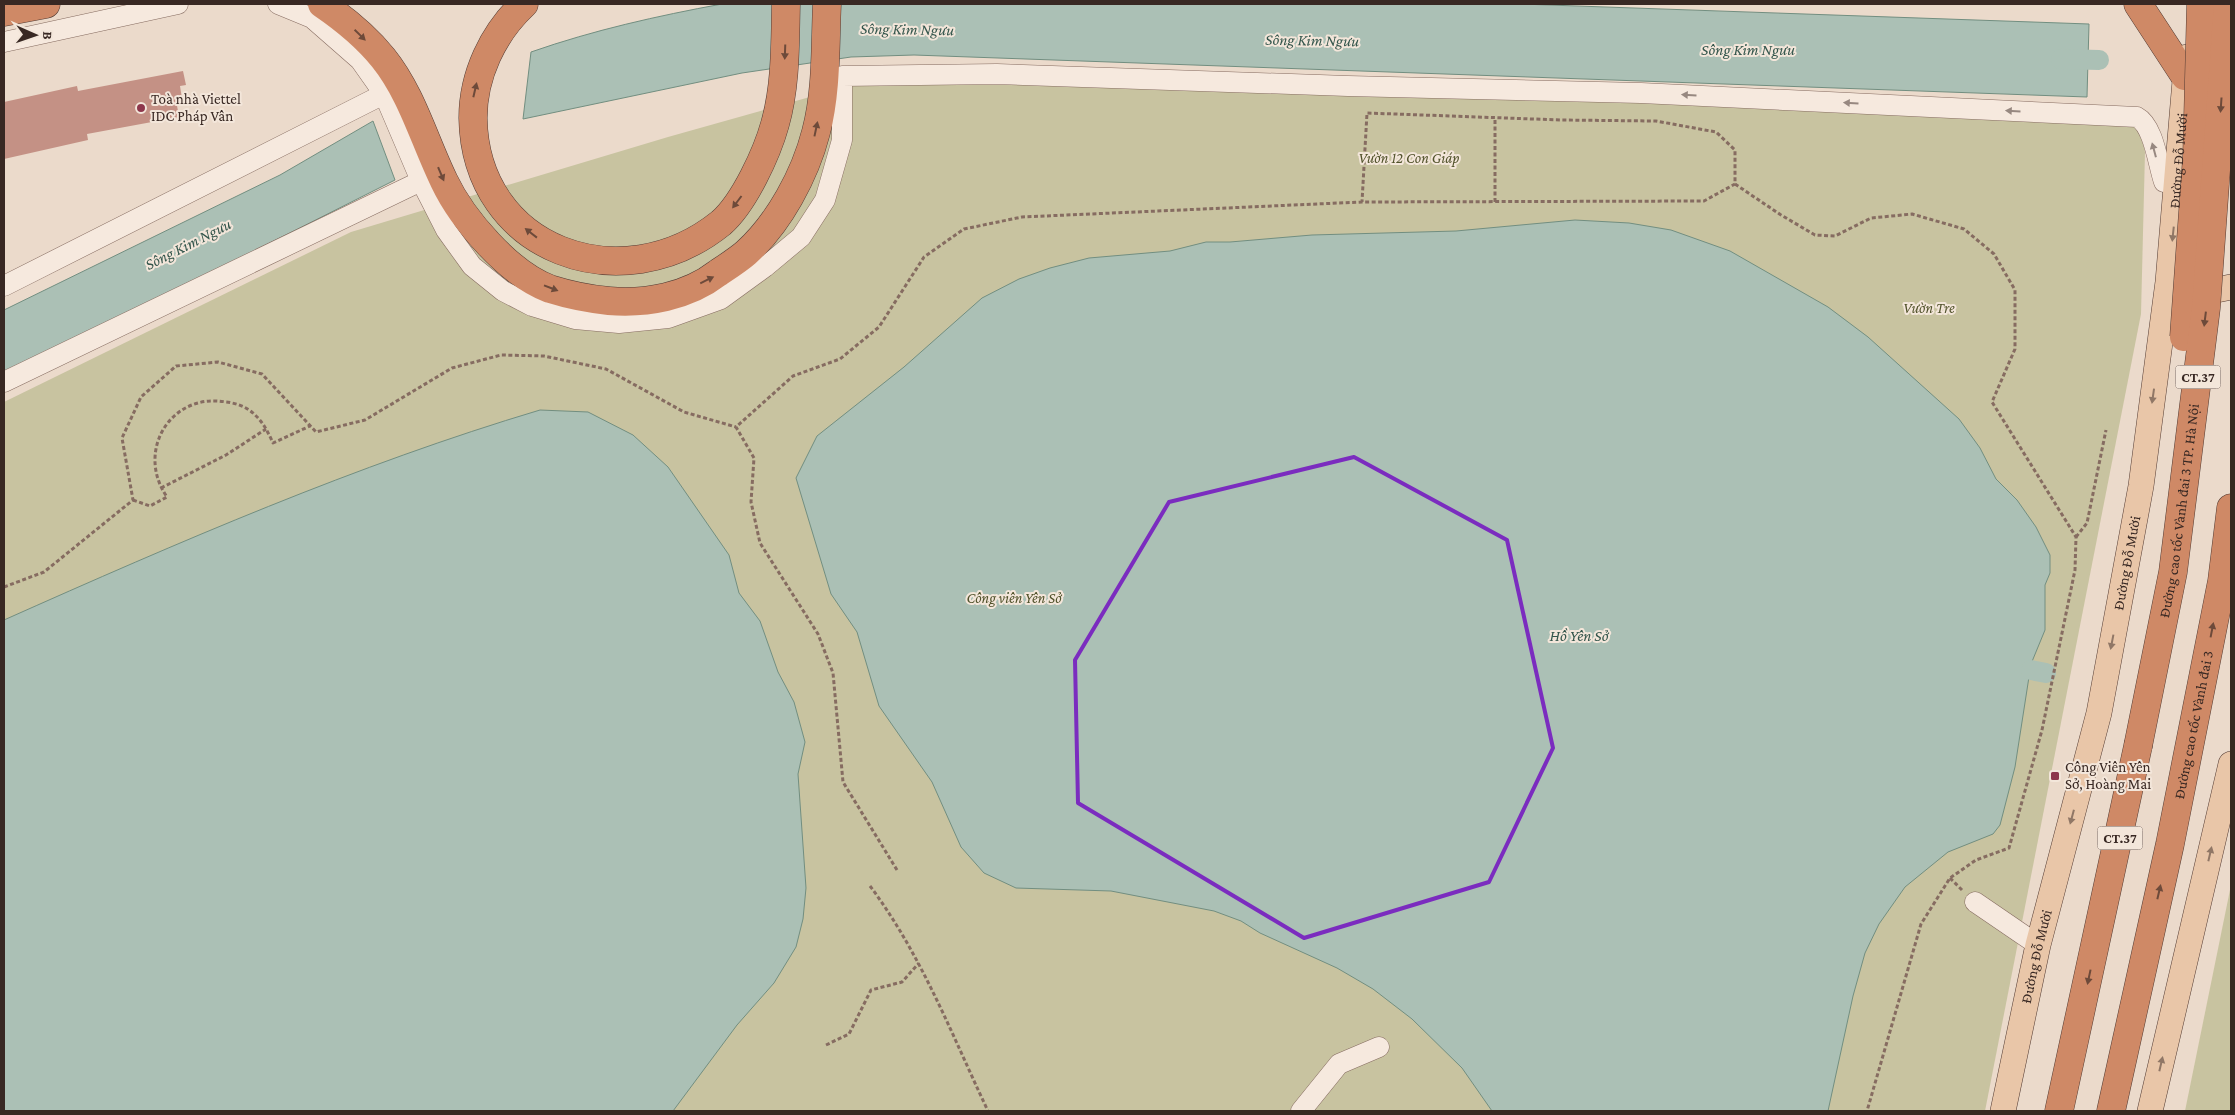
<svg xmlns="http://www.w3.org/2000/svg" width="2235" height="1115" font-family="'Crimson Pro',serif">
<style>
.green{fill:#c8c3a0}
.water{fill:#abc0b5;stroke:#728e80}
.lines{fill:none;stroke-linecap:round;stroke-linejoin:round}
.canal{stroke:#abc0b5;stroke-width:20}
.building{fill:#c49185}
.minor-casing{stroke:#866c61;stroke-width:21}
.major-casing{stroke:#543c34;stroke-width:26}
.highway-casing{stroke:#543c34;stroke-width:29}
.path{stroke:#866c61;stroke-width:3;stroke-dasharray:4 2.5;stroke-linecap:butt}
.minor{stroke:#f6e9de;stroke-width:20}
.major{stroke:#e9c6a8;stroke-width:25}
.highway{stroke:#cf8966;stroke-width:28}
.highway-bridge-casing{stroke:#543c34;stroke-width:29;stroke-linecap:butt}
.highway-bridge{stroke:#cf8966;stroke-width:28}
.oneway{fill:#6d4a3a}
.oneway2{fill:#978880}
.oneway3{fill:#907766}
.marked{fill:none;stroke:#7b2cbf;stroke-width:4;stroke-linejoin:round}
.poi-dot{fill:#8e374c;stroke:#f3e6da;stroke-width:2}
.labels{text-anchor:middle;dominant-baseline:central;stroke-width:4;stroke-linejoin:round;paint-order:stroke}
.shield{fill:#f3e6da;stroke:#70615a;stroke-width:1}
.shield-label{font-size:14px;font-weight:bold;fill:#382823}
.poi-label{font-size:15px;fill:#382823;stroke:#f3e6da;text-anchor:start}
.park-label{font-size:15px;font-style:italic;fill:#51522b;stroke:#f3e6da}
.street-label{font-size:15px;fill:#382823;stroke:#f3e6da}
.water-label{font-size:16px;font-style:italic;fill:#34564c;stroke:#f3e6da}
</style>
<rect width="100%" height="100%" fill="#ebdacb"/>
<!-- green -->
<g class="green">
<path d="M856 84 1151 86 2136 107 2145 152 2141 314 1985 1111H4V402L351 232 668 137Z"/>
<path d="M2231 885V1111H2185Z"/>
</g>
<!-- water -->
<g class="water">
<path d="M722 4H1520L2089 24 2087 97 914 55 851 57 742 73 523 119 531 52C594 30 657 16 722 4Z"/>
<path d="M373 121 395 180 4 377V310L280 175Z"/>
<path d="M1575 220 1629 223 1671 230 1730 251 1828 307 1868 337 1959 419 1980 448 1996 479 2017 500 2036 527 2050 555V573L2045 585V630L2031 664 2015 767 2000 825 1993 834 1948 852 1905 887 1879 924 1865 953 1853 996 1828 1111H1492L1462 1068 1412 1019 1373 989 1337 968 1260 933 1241 921 1214 911 1111 891 1016 888 984 873 961 847 932 782 879 706 857 632 831 594 796 478 817 436 904 367 982 298 1019 279 1050 268 1089 258 1170 251 1206 242H1230L1312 235 1456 231Z"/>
<path d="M540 410 588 412 633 435 668 467 729 555 739 593 760 621 778 672 794 702 805 742 798 774 806 888 803 919 796 947 774 983 737 1025 673 1111H4V620C179 542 356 465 540 410Z"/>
</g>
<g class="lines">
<!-- canal -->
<g class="canal">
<path d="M2061 59 2099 60"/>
<path d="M2031 670 2046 673"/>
</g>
</g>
<!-- building -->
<path class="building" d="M183 71 186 85 180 86 182 99 176 100 179 117 87 134 88 140 4 159V102L77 86 78 91Z"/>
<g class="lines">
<defs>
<g id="minor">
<path d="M278 4 312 18 360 60 384 94 421 181 446 230 472 266 503 291 532 306 575 319 619 323 668 318 721 299 765 267 801 237 825 200 842 140V76L997 74 1348 86 1641 93 2137 117C2154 126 2158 165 2164 182L2178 186"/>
<path d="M4 42 178 4"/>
<path d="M4 286 384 94"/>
<path d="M4 382 421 181"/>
<path d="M1975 902 2038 945"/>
<path d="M1301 1111 1339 1064 1379 1047"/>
</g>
<g id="major">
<path d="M2187 296 2231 287"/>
<path id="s1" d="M2003 1111 2038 945 2099 713 2141 486 2168 282 2187 57"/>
<path d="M2150 1111 2231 764"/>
</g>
<g id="highway">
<path d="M322 4C344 19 366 37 383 58 412 94 424 140 444 181 462 219 509 274 550 289 569 295 589 299 609 301 646 304 687 297 718 273 727 267 738 260 746 253 779 223 805 175 816 132 827 91 825 46 827 4"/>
<path d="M524 4C493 33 473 75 473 118 475 251 622 303 721 223 744 203 767 153 775 124 786 85 785 44 786 4"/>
<path d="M2138 4 2185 76"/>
<path d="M4 12 46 4"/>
<path d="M2059 1111 2138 746"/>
<path id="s2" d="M2111 1111 2170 844 2222 581 2231 508"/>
</g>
</defs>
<!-- minor casing -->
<use href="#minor" class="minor-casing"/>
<!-- major casing -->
<use href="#major" class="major-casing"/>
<!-- highway casing -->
<use href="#highway" class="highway-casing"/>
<!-- path -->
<g class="path">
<path d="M1735 184 1781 215 1815 235 1835 236 1871 218 1912 214 1964 229 1994 254 2015 290V349L1992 402 2076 537 2075 570 2042 730 2009 848 1976 860 1950 878 1921 924 1867 1111"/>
<path d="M1495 202V118"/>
<path d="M161 488 226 455 266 429"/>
<path d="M133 500 150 506 167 497C135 451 171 392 226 402 236 403 247 407 254 414 263 422 268 432 273 443L310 426"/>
<path d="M2076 537 2087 523 2106 430"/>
<path d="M4 587 44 572 133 500 122 438 141 397 176 366 218 362 262 374 316 432 365 420 452 368 501 355 544 356 606 369 684 412 736 427"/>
<path d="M897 870 843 782 833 673 818 634 760 543 751 502 754 458 736 427 793 376 840 359 879 327 924 257 964 229 1022 217 1362 202 1704 201 1735 184V150L1716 132 1656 121 1561 120 1367 113 1362 202"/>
<path d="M1950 878 1962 890"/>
<path d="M870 886C921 954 952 1035 988 1111"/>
<path d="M826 1045 849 1034 871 990 902 982 919 963"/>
</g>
<!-- minor -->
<use href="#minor" class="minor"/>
<!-- major -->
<use href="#major" class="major"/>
<!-- highway -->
<use href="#highway" class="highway"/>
<defs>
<g id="highway-bridge">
<path d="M2184 337 2197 156 2201 4"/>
<path id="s3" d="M2138 746 2173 572 2206 308 2228 4"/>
</g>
</defs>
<!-- highway-bridge casing -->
<use href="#highway-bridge" class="highway-bridge-casing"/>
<!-- highway-bridge -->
<use href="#highway-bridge" class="highway-bridge"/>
</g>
<!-- one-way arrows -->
<defs><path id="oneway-solid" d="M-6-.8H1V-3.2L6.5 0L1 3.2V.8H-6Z" transform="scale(1.25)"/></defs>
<g class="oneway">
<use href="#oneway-solid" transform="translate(360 35) rotate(44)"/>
<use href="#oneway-solid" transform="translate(785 52) rotate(92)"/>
<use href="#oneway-solid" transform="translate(475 90) rotate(-77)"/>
<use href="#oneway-solid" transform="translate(2221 105) rotate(94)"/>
<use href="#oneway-solid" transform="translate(816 129) rotate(-78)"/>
<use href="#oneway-solid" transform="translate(441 174) rotate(67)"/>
<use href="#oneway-solid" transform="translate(737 202) rotate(127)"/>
<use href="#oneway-solid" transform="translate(531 233) rotate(-142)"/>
<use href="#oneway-solid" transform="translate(707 280) rotate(-26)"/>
<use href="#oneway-solid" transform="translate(551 288) rotate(21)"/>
<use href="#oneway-solid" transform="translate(2205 319) rotate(97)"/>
<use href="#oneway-solid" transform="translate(2212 630) rotate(-79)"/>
<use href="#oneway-solid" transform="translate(2159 892) rotate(-77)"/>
<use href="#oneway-solid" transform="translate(2089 977) rotate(102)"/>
</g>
<g class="oneway2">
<use href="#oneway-solid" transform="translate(1689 95) rotate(-177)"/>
<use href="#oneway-solid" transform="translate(1851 103) rotate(-177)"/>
<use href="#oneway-solid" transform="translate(2013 111) rotate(-177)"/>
<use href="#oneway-solid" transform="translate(2154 150) rotate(-105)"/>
</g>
<g class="oneway3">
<use href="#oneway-solid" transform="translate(2173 234) rotate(96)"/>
<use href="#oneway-solid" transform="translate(2153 396) rotate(98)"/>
<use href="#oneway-solid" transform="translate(2112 642) rotate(101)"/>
<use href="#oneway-solid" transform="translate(2072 817) rotate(105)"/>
<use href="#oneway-solid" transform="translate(2210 854) rotate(-77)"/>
<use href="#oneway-solid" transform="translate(2161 1064) rotate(-77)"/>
</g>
<!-- marked area -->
<path class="marked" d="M1354 457 1507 540 1553 748 1489 882 1304 938 1078 803 1075 660 1169 502Z"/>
<!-- markers -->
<g class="poi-dot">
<circle cx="141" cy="108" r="5"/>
<rect x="2050" y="771" width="10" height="10" rx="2.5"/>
</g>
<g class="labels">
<!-- shield labels -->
<g class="shield">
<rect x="2175.5" y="365.5" width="45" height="23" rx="4"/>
<rect x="2097.5" y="826.5" width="45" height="23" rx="4"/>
</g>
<g class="shield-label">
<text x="2198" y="377">CT.37</text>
<text x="2120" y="838">CT.37</text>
</g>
<!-- poi labels -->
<g class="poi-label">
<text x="151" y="99">Toà nhà Viettel<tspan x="151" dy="17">IDC Pháp Vân</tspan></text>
<text x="2065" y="767">Công Viên Yên<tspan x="2065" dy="17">Sở, Hoàng Mai</tspan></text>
</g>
<!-- park labels -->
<g class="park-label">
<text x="1409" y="158">Vườn 12 Con Giáp</text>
<text x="1929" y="308">Vườn Tre</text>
<text x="1014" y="598">Công viên Yên Sở</text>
</g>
<!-- street labels -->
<g class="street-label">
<text stroke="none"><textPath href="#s1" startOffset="968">Đường Đỗ Mười</textPath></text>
<text stroke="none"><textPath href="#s3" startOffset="239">Đường cao tốc Vành đai 3 TP. Hà Nội</textPath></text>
<text stroke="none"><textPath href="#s1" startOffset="562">Đường Đỗ Mười</textPath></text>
<text stroke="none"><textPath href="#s2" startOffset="395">Đường cao tốc Vành đai 3</textPath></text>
<text stroke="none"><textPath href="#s1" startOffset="158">Đường Đỗ Mười</textPath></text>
</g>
<!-- water labels -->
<g class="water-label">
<text transform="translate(907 29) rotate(1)">Sông Kim Ngưu</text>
<text transform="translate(1312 40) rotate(1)">Sông Kim Ngưu</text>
<text x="1748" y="49">Sông Kim Ngưu</text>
<text transform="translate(188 244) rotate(-27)">Sông Kim Ngưu</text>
<text x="1579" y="635">Hồ Yên Sở</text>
</g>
</g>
<!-- border -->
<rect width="2235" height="1115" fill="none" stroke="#382823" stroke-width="10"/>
<!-- north arrow -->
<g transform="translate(35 35) rotate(92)" stroke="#f3e6da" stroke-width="4" paint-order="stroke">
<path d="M0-4L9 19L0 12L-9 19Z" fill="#382823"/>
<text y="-8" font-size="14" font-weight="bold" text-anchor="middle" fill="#382823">B</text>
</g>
</svg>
